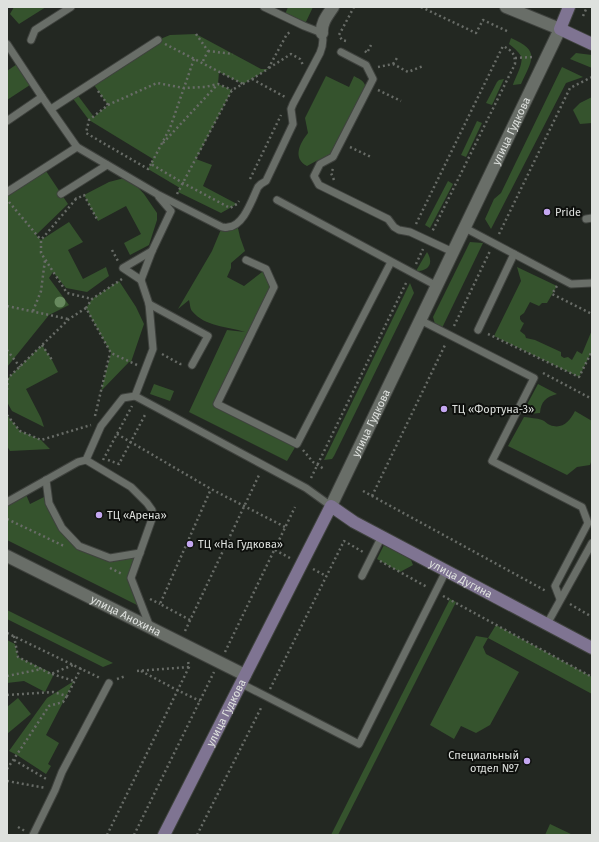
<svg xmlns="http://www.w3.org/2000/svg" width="599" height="842" font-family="'Fira Sans',sans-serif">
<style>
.green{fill:#35532d}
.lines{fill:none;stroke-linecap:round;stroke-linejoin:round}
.lane-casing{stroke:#3f423e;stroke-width:9}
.street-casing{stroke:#3f423e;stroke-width:14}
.secondary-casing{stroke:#3f423e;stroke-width:14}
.path{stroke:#686c67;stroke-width:2.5;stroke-dasharray:2 3;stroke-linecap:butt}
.lane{stroke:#696e68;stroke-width:7}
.street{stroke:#696e68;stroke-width:12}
.secondary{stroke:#7f7492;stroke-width:12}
.tree{fill:#67895e}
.poi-dot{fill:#c4a7f1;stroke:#0e100d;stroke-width:1.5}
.labels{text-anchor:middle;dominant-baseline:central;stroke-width:4;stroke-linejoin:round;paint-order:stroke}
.street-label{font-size:11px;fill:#dee1de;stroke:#0e100d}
.poi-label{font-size:11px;fill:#dee1de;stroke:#0e100d;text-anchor:start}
</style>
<rect width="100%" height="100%" fill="#232822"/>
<!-- green -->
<g class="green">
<path d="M14 7H46L19 24 10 14Z"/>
<path d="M288 7H313L304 26 284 17Z"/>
<path d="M196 34 261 69H268L243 84 219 72 218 84 232 90 196 159 212 165 203 186 237 204 221 213 178 192 180 188 148 169 153 159 89 120 71 96 76 93 94 117 108 105 92 82 158 40 170 35Z"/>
<path d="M511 38C541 51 532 60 521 84L513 85C515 78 524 63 521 56 518 51 513 47 509 44Z"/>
<path d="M576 53 592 55V68L570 59Z"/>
<path d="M20 62 33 83 7 100V71Z"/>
<path d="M562 67 583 77 566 83 491 229 485 219 494 199 501 193Z"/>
<path d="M326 76 349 87 354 76C361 80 365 81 366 89L333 154 324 160H318L307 166C292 158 300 143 308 133L305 118Z"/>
<path d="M504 79 492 105 486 103 497 82 499 80Z"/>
<path d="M592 97V123L580 124 573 110 580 103Z"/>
<path d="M477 121 482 123 466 157 461 155Z"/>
<path d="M44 168 68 204 36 235 41 240 69 222 83 242 68 250 83 279 106 267 109 276 87 292 66 288 53 272 49 278 69 305 49 315 7 367V192Z"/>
<path d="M128 177 144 194 157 213V220L149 245 130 255 124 243 141 234 126 206 98 221 84 195 109 182Z"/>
<path d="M448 181 453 184 430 228 425 225Z"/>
<path d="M237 224 240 237 245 251 231 263V268L227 277 244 286 266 269 274 287 217 404 297 444 287 461 189 412 227 330 245 332C227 326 205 327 192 311 190 309 190 303 189 300L178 309 212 251 222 227Z"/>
<path d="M470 242 483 243 442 328 435 324 433 317Z"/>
<path d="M427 252C434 263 429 271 416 271Z"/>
<path d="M517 267 557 286 547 303H542L539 306 530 302 524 313 520 316V319L522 322 524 323 520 331 525 335 526 338 535 340 561 352V356L564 358 568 357 572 360 577 351 582 354 592 330V351L579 377 494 336 521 281Z"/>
<path d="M119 281 136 307 144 324 131 362H129L101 391 111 353 86 308 92 299Z"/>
<path d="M410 283 414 293 334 456 332 459 324 460Z"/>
<path d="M42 345 52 360 58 372 26 389 41 418 44 427 12 411 7 402 8 378Z"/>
<path d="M154 384 174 391 170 401 150 394Z"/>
<path d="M538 384 557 394C546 397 541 401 540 413L528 414 524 410Z"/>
<path d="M575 411 592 421V459L590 465 577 467 567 475 508 446 524 417C530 418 537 418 542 420 545 421 547 424 550 425 562 430 570 421 575 411Z"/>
<path d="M7 415 20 431 41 440 50 449 10 451 7 446Z"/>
<path d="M25 492 30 504 48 495 62 528 79 546 110 558 140 553 131 578 143 608 7 540V502Z"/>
<path d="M385 543 411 560 413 565 400 572 377 559Z"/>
<path d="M450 599 456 602 338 835H331Z"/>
<path d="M7 610 113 663 103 667 7 619Z"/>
<path d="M496 625 592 677V694L488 638 483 647 486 654 519 672 490 725 476 733 461 726 454 739 430 725 476 636 488 638Z"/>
<path d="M7 640 15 644 18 657 50 672 53 676 45 692 24 681 7 683Z"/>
<path d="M74 681 46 735 59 743 48 764 51 766 46 774 17 755 9 751 47 698Z"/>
<path d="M18 698 31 714 7 734V707Z"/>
<path d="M550 824 573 835H545Z"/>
</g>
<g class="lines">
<defs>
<g id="lane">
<path d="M31 40 35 30 71 7"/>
<path d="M7 44 42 97 77 147 157 194 222 227C224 227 226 228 228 227 244 226 252 199 258 187L261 184 266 181 293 124 291 109 293 104 320 53C323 46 324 41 322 33L304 26 264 7"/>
<path d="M341 52 366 65 373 79 333 157 320 164 314 176 319 185 388 219 394 227 399 230 410 232 453 252"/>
<path d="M51 109 158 40"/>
<path d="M7 121 42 97"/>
<path d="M7 192 77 147"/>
<path d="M61 194 107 165"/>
<path d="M277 200 437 286"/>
<path d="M586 219 592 218"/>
<path d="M465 228 571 284 592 283"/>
<path d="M246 260 266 269 274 287 217 404 297 444 391 262"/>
<path d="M141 280 123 268 152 251"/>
<path d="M149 304 208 336 192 365"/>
<path d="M420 320 534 378 492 461 582 507 588 523 555 586 560 599"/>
<path d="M478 330 514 254"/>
<path d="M135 396 153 349 149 304 141 280 152 251 171 211 159 197"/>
<path d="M86 460 131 487 147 503 152 510 153 516 131 578 150 627"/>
<path d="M46 480 49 503 62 528 79 546 110 558 140 553"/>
<path d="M7 502 78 462 86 460 101 426 123 398 135 396 306 488 331 506"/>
<path d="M362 576 382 536"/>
<path d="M547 624 592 543"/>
<path d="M240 683 359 744 446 571"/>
<path d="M33 835 55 790 62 772 109 683"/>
</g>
<g id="street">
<path d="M322 33C321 23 327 16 333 7"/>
<path id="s1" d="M331 506 560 29 506 7"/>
<path id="s2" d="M7 556 245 675"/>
</g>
<g id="secondary">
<path d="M569 7 560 29 592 44"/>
<path id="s3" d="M164 835 331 506 354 522 592 648"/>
</g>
</defs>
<!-- lane casing -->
<use href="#lane" class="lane-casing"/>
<!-- street casing -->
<use href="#street" class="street-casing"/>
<!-- secondary casing -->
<use href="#secondary" class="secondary-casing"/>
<!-- path -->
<g class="path">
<path d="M421 7 476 33 483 20 509 32"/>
<path d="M583 16 587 7"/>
<path d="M196 34 208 51 202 63"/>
<path d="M346 41 342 40 339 35 354 7"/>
<path d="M165 44 243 84"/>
<path d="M208 51 233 54"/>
<path d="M365 51 367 53 371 45"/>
<path d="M515 58 533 57"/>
<path d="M194 59 170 128 151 164 183 183 230 208 237 204 239 201"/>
<path d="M393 64 397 58"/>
<path d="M378 67 393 64 408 72 423 66"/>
<path d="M269 68 291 54 300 59 303 65"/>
<path d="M252 79 285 97"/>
<path d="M378 90 401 101"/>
<path d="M98 91 108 105"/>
<path d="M163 143 217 85"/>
<path d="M350 147 371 157"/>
<path d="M151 164 148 169 86 133 89 120 108 105 157 83 184 88 205 87 218 84 232 90"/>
<path d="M333 169 331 173 334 180 335 181"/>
<path d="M250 179 281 115"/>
<path d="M177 194 232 90 252 79 268 69 287 34 292 31"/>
<path d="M75 198 76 199 84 195 98 221"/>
<path d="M76 199 41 240V253L67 293 92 299"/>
<path d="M9 202 41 240"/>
<path d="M416 224 503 46C512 51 515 53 515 64L432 232"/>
<path d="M499 234 570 88 592 77"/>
<path d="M112 250 118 261"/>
<path d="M416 264 423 249"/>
<path d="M122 279 92 299 86 308 111 353 137 365"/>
<path d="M557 286 552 294 592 314"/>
<path d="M7 306 68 319"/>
<path d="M33 311 41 291 45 260"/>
<path d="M454 326 490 251"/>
<path d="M488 334 579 377 592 351"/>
<path d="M42 345 52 360"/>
<path d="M7 350 20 367"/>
<path d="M162 354 180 364H182"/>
<path d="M543 373 592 399"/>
<path d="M7 390 8 378 69 319 86 308"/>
<path d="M7 415 20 431 41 440 91 425"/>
<path d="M95 416 110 353"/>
<path d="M117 434 211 489 285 527"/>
<path d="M303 450 313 462 324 469"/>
<path d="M103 460 132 406"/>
<path d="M108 460 119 464 146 413"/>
<path d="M311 478 407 281"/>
<path d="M363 491 546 591"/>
<path d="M372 496 446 343"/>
<path d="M7 519 64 546"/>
<path d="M275 550 290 558"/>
<path d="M380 561 427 587"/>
<path d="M110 568 122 574"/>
<path d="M313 569 326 576"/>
<path d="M443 596 592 677"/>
<path d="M150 599 160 604"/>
<path d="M570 604 592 617"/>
<path d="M190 620 160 604 211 489"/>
<path d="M185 631 260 473"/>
<path d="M7 633 100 678"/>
<path d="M14 636 18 657 51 674 73 665"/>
<path d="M225 652 295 507"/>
<path d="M137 671 189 667"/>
<path d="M141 671 177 690 200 701"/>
<path d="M52 674 74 681"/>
<path d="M7 676 42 669"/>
<path d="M117 679 126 676"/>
<path d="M270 689 344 541 363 552"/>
<path d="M7 695 53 692 67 696 81 668"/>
<path d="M14 760 48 780"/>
<path d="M7 769 22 747 49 706 63 702 67 696"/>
<path d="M7 781 46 788"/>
<path d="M18 827 25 831"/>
<path d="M107 835 189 667 188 661"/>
<path d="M134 835 214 672"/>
<path d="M197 835 262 706"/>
</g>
<!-- lane -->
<use href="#lane" class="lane"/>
<!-- street -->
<use href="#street" class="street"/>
<!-- secondary -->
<use href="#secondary" class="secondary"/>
</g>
<!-- trees -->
<circle class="tree" cx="60" cy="302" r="5.5"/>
<!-- markers -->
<g class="poi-dot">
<circle cx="547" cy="212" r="4"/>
<circle cx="444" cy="409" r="4"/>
<circle cx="99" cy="515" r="4"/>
<circle cx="190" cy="544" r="4"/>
<circle cx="527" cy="761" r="4"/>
</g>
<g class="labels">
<!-- street labels -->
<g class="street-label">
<text stroke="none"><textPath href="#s1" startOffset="416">улица Гудкова</textPath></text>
<text stroke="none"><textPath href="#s1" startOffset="92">улица Гудкова</textPath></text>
<text stroke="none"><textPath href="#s3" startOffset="518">улица Дугина</textPath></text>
<text stroke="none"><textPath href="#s2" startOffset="133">улица Анохина</textPath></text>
<text stroke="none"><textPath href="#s3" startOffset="137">улица Гудкова</textPath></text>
</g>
<!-- poi labels -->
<g class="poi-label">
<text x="555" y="212">Pride</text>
<text x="452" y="409">ТЦ «Фортуна-3»</text>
<text x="107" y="515">ТЦ «Арена»</text>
<text x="198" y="544">ТЦ «На Гудкова»</text>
<text x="519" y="755" text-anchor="end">Специальный<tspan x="519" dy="13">отдел №7</tspan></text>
</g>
</g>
<!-- border -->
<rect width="599" height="842" fill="none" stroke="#dee1de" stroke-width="16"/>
</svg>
